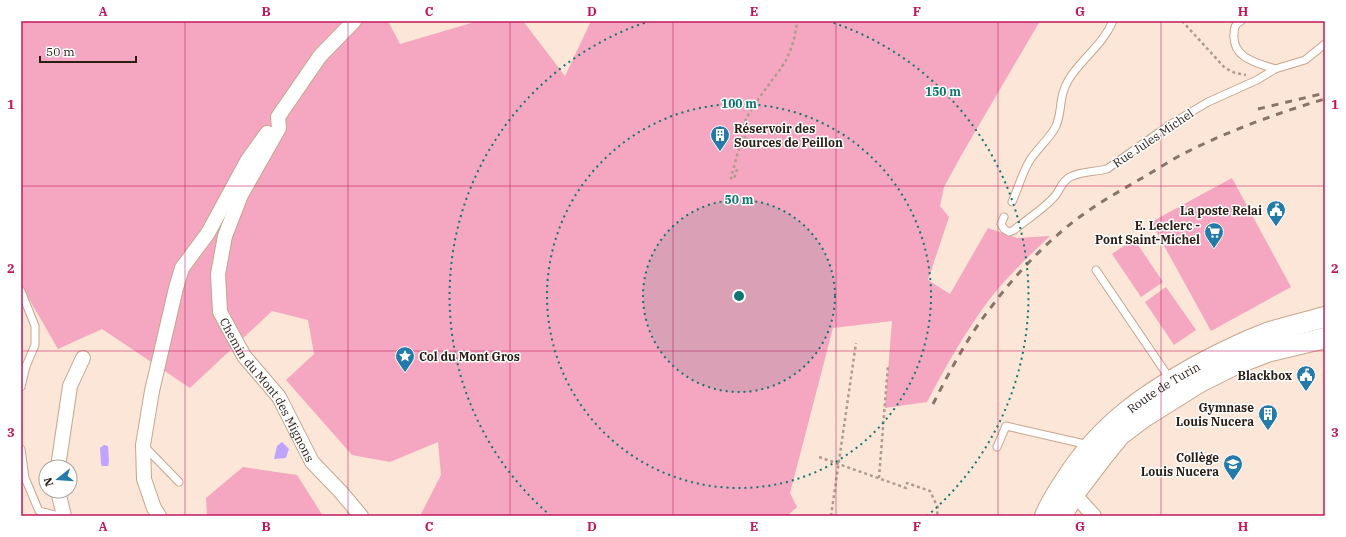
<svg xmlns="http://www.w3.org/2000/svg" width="1346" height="537" font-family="'IBM Plex Serif',serif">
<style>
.green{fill:#f5a7c1}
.water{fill:#bfa3fc}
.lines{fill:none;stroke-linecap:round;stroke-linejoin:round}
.service-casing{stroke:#c7a58c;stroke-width:9}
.minor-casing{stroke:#c7a58c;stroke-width:16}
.secondary-casing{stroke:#c7a58c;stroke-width:22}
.path{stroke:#ae9b8f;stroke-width:2.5;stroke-dasharray:3 3;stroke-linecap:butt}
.service{stroke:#fff;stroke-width:7}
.minor{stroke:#fff;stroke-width:14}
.secondary{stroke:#fff;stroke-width:20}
.rail{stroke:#86756a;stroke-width:3;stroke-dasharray:7 7;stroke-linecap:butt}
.grid{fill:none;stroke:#c2185b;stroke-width:1;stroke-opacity:0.55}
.ring{fill:none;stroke:#0f766e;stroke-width:2;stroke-dasharray:2 4}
.labels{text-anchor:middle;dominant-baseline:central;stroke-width:3;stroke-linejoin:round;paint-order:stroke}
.poi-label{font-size:12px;font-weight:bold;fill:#2a1d14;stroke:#fff;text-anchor:end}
.street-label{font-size:12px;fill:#2a1d14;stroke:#fff}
.centre{fill:#0f766e;stroke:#fff;stroke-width:2}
.ring-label{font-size:12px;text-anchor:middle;font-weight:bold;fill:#0f766e;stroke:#fff;stroke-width:3;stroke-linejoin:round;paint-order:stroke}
.neatline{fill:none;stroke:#c2185b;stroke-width:1.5}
.grid-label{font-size:13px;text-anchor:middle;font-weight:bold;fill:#c2185b}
</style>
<rect width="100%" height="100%" fill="#fce6d7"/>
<!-- green -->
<g class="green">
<path d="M21 21H388L400 44 478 21H523L565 76 591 21H1040L962 154 944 187 940 206 949 217 928 280 950 294 988 228 1017 238 1050 236C1029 256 1007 276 989 300 965 332 946 366 927 402L885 408 892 321 833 328 790 493 797 507 787 516H420L441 475 438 442 390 462 352 455 286 380 314 354 308 320 272 311 190 388 102 329 58 349 21 285Z"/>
<path d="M1232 178 1291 287 1211 331 1151 222Z"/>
<path d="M1134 239 1163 282 1141 297 1112 254Z"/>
<path d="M1166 287 1196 330 1174 345 1145 302Z"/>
<path d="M243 467 297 475 323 516H207L206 498Z"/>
</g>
<!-- water -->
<g class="water">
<path d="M282 442 289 449 286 458 274 459 277 446Z"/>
<path d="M104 445 108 446 109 462 108 466H102L101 464 100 448Z"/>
</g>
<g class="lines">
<defs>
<g id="service">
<path d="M1241 21C1235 24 1234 28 1234 34 1232 58 1257 63 1275 69"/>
<path d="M1012 202C1018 189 1022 173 1030 160 1037 149 1051 137 1056 126 1063 109 1058 97 1069 79 1082 58 1102 46 1113 21"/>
<path d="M1004 217 1001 224 1004 229 1009 232 1014 230C1026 220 1045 208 1055 196 1060 190 1062 181 1070 177 1082 171 1095 172 1107 169L1171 124 1208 102 1257 80 1275 69 1305 60 1325 44"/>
<path d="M1096 270 1170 379"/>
<path d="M21 291 35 326V345L26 366 21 387"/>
<path d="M145 447 179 482"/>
<path d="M997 447 1006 426 1089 445"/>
<path d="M21 449 25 478 39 511 59 516"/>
</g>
<g id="minor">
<path id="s1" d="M354 21 320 56 278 117 279 128 241 195 225 236 218 274 220 312 244 356 279 397 312 462 340 491 361 516"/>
<path d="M58 467 70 386 83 358"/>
<path d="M58 491 64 516"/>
<path d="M1074 494 1094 516"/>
<path d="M159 516 154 508 144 479 143 445 152 391 176 288 182 268 208 233 247 161 267 133"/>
</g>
<g id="secondary">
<path id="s2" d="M1045 516C1050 503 1058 491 1066 479 1102 423 1148 392 1206 361 1225 351 1246 341 1267 333 1286 327 1306 322 1325 317"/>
<path d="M1062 516 1074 494 1103 456 1120 435 1144 417 1200 382 1234 365 1267 352 1325 338"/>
</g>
</defs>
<!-- service casing -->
<use href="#service" class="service-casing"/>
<!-- minor casing -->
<use href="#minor" class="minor-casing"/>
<!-- secondary casing -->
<use href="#secondary" class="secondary-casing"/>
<!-- path -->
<g class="path">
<path d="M1182 21 1225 68 1235 73 1246 75"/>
<path d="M743 133C738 120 779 74 786 60 792 48 796 34 797 21"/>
<path d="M737 169 734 179 731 178 743 133 746 134 744 144"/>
<path d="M819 457 906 488 907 483 930 491 938 508 937 516"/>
<path d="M879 478 888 365"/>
<path d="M831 516 856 343"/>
</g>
<!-- service -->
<use href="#service" class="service"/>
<!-- minor -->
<use href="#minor" class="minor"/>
<!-- secondary -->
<use href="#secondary" class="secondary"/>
<!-- rail -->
<g class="rail">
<path d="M1258 109 1325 93"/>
<path d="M933 404C950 371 968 336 992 306 1012 279 1036 253 1062 231 1085 211 1111 196 1137 181 1151 173 1165 164 1179 156 1223 133 1277 113 1325 99"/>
</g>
</g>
<!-- grid -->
<path class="grid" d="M185 21V516M348 21V516M510 21V516M673 21V516M836 21V516M998 21V516M1161 21V516M21 186H1325M21 351H1325"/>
<!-- distance rings -->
<circle cx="739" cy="296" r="96" fill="#0f766e" fill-opacity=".12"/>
<g class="ring">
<circle cx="739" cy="296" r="96"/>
<circle cx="739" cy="296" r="192"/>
<path d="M551 516A289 289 0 0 1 650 21M828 21A289 289 0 0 1 927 516"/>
</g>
<!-- icons -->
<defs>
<symbol id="building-pin" viewBox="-11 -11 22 30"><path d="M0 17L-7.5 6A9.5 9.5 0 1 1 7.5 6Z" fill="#247baa" stroke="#fff"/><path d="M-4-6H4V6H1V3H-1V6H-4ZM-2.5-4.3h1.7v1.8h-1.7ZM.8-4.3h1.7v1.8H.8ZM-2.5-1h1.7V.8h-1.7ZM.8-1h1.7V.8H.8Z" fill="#fff"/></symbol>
<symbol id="civic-pin" viewBox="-11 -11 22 30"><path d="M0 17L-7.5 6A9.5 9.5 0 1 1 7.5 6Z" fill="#247baa" stroke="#fff"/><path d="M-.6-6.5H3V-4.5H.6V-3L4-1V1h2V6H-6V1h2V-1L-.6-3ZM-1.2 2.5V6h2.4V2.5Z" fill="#fff"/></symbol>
<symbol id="supermarket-pin" viewBox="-11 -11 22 30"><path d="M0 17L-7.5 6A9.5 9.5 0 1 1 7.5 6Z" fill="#247baa" stroke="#fff"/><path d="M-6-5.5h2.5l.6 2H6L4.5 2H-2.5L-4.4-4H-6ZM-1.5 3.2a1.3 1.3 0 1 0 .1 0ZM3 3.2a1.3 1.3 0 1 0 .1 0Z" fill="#fff"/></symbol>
<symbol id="sight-pin" viewBox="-11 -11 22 30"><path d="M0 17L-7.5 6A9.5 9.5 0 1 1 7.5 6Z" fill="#247baa" stroke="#fff"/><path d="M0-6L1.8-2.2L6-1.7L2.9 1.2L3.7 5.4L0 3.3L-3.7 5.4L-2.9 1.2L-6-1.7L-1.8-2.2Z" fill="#fff"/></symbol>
<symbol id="school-pin" viewBox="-11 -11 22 30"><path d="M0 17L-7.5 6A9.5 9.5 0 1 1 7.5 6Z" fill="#247baa" stroke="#fff"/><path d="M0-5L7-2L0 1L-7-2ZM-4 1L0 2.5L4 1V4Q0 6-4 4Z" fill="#fff"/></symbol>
</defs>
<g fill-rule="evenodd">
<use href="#building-pin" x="709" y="124" width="22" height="30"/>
<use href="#civic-pin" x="1265" y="199" width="22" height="30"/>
<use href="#supermarket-pin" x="1203" y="221" width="22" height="30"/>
<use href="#sight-pin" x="394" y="345" width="22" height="30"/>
<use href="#civic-pin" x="1295" y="364" width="22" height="30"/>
<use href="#building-pin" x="1257" y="403" width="22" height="30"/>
<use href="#school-pin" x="1222" y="453" width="22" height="30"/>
</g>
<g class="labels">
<!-- poi labels -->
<g class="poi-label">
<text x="734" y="128" text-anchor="start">Réservoir des<tspan x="734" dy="14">Sources de Peillon</tspan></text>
<text x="1262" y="210">La poste Relai</text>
<text x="1200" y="225">E. Leclerc -<tspan x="1200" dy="14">Pont Saint-Michel</tspan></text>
<text x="419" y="356" text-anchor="start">Col du Mont Gros</text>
<text x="1292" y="375">Blackbox</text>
<text x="1254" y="407">Gymnase<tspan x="1254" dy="14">Louis Nucera</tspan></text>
<text x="1219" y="457">Collège<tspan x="1219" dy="14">Louis Nucera</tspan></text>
</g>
<!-- street labels -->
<g class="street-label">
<text transform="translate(1153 138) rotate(-34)">Rue Jules Michel</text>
<text stroke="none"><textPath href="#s2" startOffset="178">Route de Turin</textPath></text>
<text stroke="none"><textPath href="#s1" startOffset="423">Chemin du Mont des Mignons</textPath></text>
</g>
</g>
<circle cx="739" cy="296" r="6" class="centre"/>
<g class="ring-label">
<text x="943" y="96">150 m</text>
<text x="739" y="108">100 m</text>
<text x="739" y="204">50 m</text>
</g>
<!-- border -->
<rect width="1346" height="537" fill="none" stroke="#ffffff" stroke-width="44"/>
<!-- north arrow -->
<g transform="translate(58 479) rotate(253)"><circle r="19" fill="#ffffff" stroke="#aaa5a1"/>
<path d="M0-3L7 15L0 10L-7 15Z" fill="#247baa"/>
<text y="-6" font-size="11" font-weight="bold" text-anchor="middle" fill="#2a1d14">N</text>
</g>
<!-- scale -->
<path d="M40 56v6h96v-6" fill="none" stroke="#2a1d14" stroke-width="2"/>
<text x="46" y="56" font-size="12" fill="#2a1d14" stroke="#ffffff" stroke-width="3" paint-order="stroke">50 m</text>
<rect x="22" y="22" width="1302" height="493" class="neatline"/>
<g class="grid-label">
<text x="103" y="16">A</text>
<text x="266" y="16">B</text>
<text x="429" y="16">C</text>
<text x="592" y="16">D</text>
<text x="754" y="16">E</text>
<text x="917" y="16">F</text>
<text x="1080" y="16">G</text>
<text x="1243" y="16">H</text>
<text x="11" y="109">1</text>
<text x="1335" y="109">1</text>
<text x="11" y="273">2</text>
<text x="1335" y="273">2</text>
<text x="11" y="437">3</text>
<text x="1335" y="437">3</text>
<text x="103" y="531">A</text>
<text x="266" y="531">B</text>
<text x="429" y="531">C</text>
<text x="592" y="531">D</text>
<text x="754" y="531">E</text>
<text x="917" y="531">F</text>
<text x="1080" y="531">G</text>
<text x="1243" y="531">H</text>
</g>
</svg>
